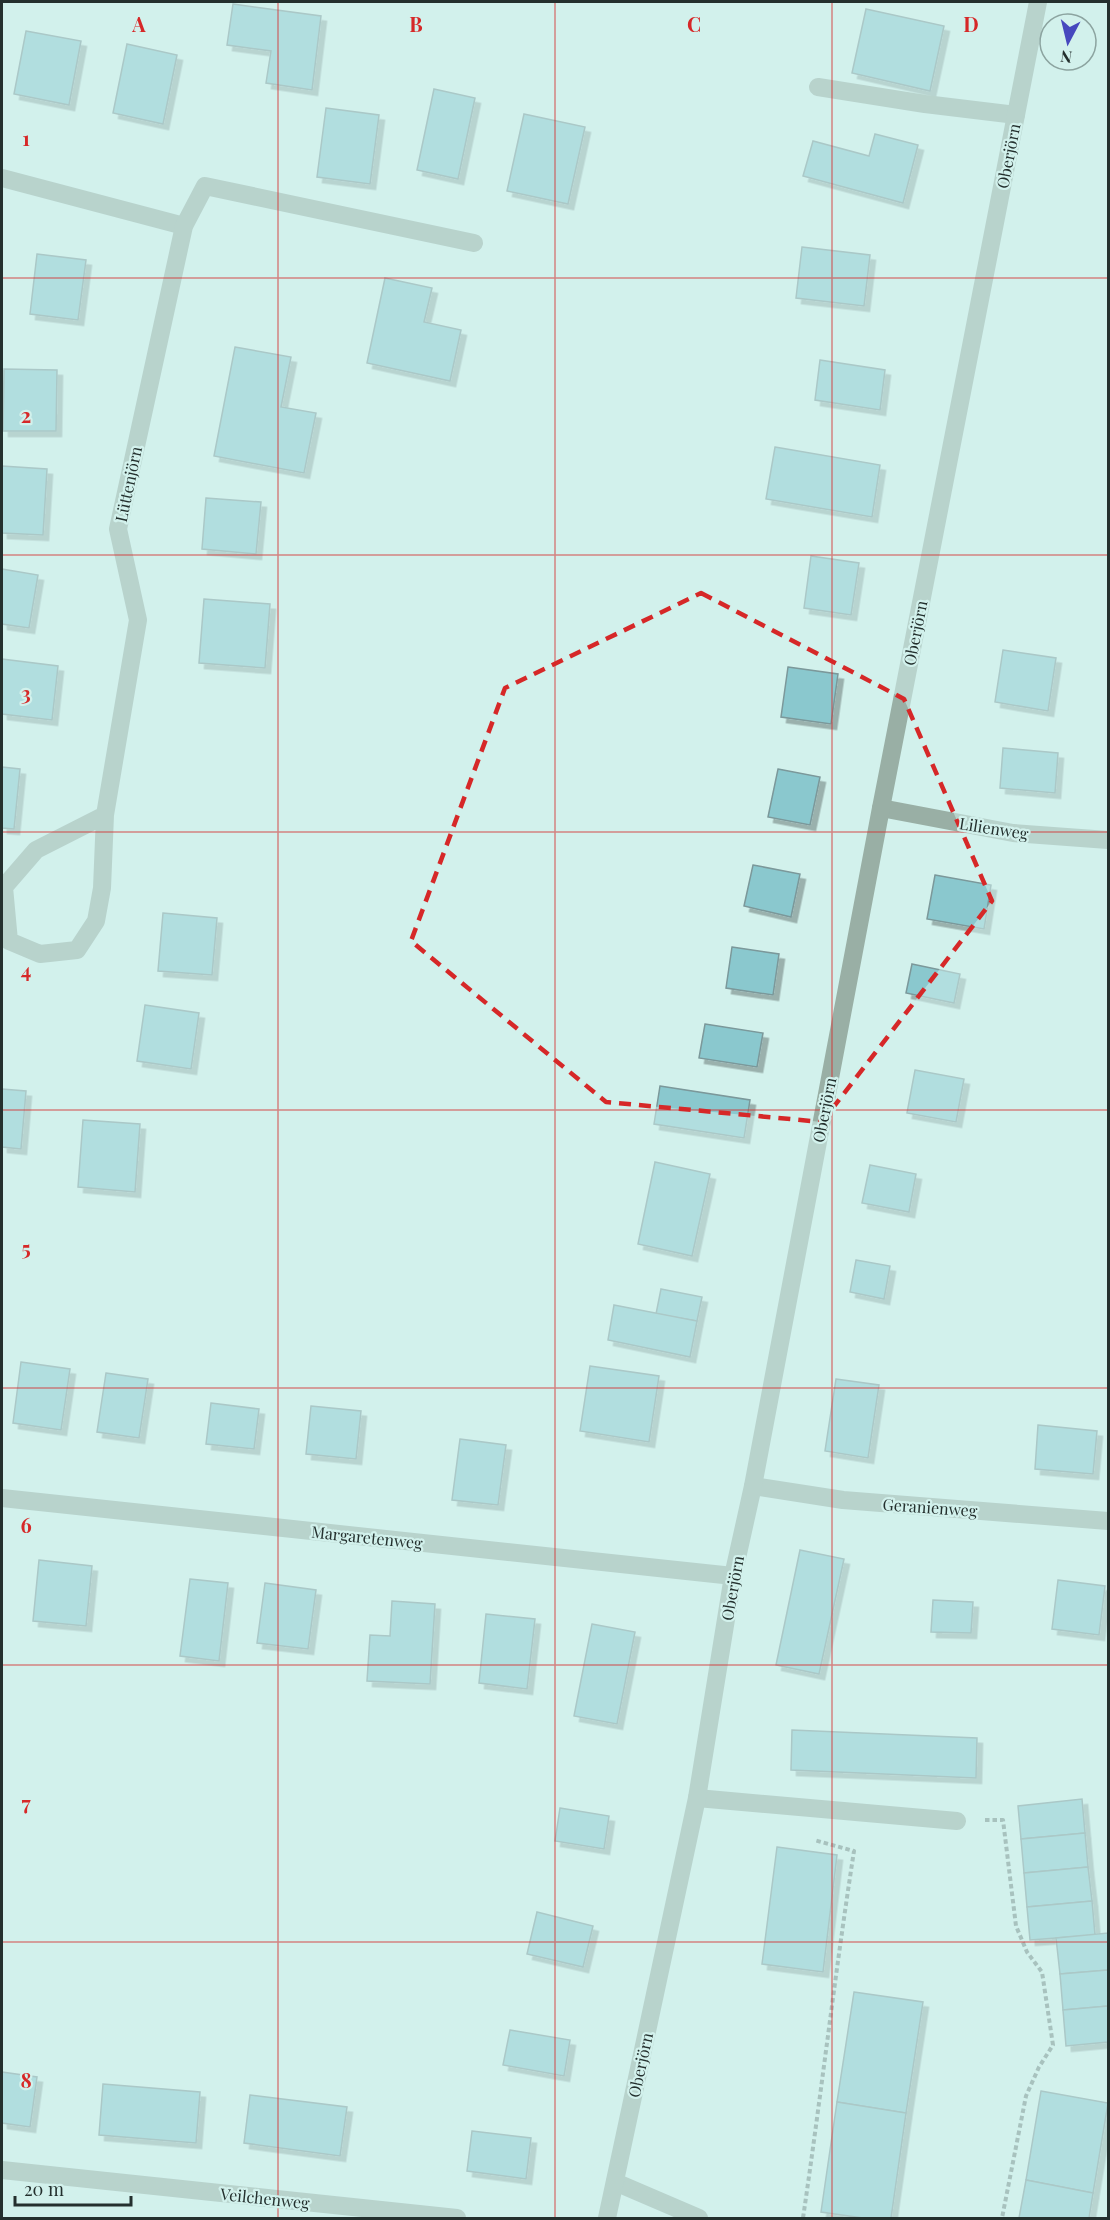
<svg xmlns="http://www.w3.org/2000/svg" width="1110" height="2220" font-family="'Playfair Display',serif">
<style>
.building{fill:#8ac8ce;stroke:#7b989a;stroke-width:1.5;filter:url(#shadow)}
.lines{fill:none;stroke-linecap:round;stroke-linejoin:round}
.path{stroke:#758a86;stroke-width:4;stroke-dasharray:4.5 3;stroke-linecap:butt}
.service{stroke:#99afa5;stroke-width:18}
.minor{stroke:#99afa5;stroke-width:18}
.marked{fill:none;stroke:#d62828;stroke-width:4.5;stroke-dasharray:12 8;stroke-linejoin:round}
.grid{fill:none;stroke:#d62828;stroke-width:1.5;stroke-opacity:0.55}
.labels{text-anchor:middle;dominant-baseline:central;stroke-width:4.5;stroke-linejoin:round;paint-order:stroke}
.street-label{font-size:16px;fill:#24302e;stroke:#d2f1ec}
.grid-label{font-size:20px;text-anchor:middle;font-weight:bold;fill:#d62828;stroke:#d2f1ec;stroke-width:4.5;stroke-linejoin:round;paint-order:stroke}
</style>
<defs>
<filter id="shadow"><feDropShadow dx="5.5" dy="5.5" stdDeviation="0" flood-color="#0004"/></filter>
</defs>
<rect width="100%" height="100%" fill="#d2f1ec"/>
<!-- building -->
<g class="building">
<path d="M233 4 321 16 312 90 266 83 271 51 227 45Z"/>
<path d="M866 9 944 26 930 91 852 73Z"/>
<path d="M26 31 81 41 69 105 14 94Z"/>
<path d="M127 44 177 55 163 124 113 113Z"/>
<path d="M434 89 475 98 458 179 417 170Z"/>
<path d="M326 108 379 115 370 184 317 177Z"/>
<path d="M524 114 585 127 568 204 507 191Z"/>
<path d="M875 134 918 145 903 203 803 176 813 141 869 156Z"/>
<path d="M802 247 870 255 864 306 796 298Z"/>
<path d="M37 254 86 260 78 320 30 314Z"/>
<path d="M385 278 432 288 424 322 461 330 450 381 367 363Z"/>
<path d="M235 347 291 357 281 407 316 413 304 473 214 456Z"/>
<path d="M820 360 885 370 880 410 815 400Z"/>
<path d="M4 369 57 370 56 431H3Z"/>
<path d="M775 447 880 465 872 517 766 499Z"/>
<path d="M2 466 47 469 43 535 2 533Z"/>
<path d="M206 498 261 502 256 554 202 549Z"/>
<path d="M811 556 859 563 851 615 804 608Z"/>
<path d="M2 569 38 575 29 628 2 624Z"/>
<path d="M204 599 270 604 265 668 199 663Z"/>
<path d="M1003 650 1056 658 1048 711 995 702Z"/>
<path d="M2 659 58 666 52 720 2 714Z"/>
<path d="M788 667 838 674 831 724 781 717Z"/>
<path d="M1003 748 1058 753 1055 793 1000 788Z"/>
<path d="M2 767 20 769 14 829 2 828Z"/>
<path d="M778 769 820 777 810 825 768 817Z"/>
<path d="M753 865 800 874 791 917 744 906Z"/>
<path d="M935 875 991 885 984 929 927 919Z"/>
<path d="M163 913 217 918 212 975 158 971Z"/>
<path d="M732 947 779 954 773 995 726 988Z"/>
<path d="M912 964 960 974 954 1003 906 993Z"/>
<path d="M145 1005 199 1013 191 1069 137 1061Z"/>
<path d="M705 1024 763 1033 757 1067 699 1058Z"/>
<path d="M915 1070 964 1079 956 1122 907 1113Z"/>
<path d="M660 1086 750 1100 744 1138 654 1124Z"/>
<path d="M2 1089 26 1091 21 1149 2 1147Z"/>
<path d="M83 1120 140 1124 135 1192 78 1187Z"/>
<path d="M655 1162 710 1174 692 1256 638 1244Z"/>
<path d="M870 1165 916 1174 909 1212 862 1203Z"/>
<path d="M856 1260 890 1266 884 1299 850 1292Z"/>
<path d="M661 1289 702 1297 697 1321 656 1314Z"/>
<path d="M614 1305 697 1321 690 1357 608 1340Z"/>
<path d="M21 1362 70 1369 61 1430 13 1423Z"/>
<path d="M590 1366 659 1376 649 1442 580 1431Z"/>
<path d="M106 1373 148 1379 139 1438 97 1432Z"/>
<path d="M836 1379 879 1385 868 1458 825 1451Z"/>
<path d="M211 1403 259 1409 254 1449 206 1444Z"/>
<path d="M311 1406 361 1411 356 1459 306 1454Z"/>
<path d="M1038 1425 1097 1431 1093 1474 1035 1469Z"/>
<path d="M460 1439 506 1445 498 1505 452 1500Z"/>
<path d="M800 1550 844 1559 819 1674 776 1665Z"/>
<path d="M39 1560 92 1566 86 1626 33 1621Z"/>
<path d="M190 1579 228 1583 219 1661 180 1656Z"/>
<path d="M1058 1580 1105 1586 1099 1635 1052 1629Z"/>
<path d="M265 1583 316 1590 308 1649 257 1643Z"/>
<path d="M933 1600 973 1602 971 1633 931 1632Z"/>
<path d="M392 1601 435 1604 430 1684 367 1681 370 1635 390 1636Z"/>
<path d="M486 1614 535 1619 527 1689 479 1683Z"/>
<path d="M592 1624 635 1632 617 1724 574 1716Z"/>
<path d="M792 1730 977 1738 976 1778 791 1770Z"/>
<path d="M1082 1799 1085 1833 1021 1839 1018 1806Z"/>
<path d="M560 1808 609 1816 604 1849 555 1841Z"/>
<path d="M1085 1833 1088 1867 1024 1873 1021 1839Z"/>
<path d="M777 1847 837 1855 823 1972 762 1964Z"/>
<path d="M1088 1867 1092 1901 1027 1907 1024 1873Z"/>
<path d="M1092 1901 1095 1935 1030 1940 1027 1907Z"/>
<path d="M537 1912 593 1926 583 1967 527 1954Z"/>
<path d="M1108 1933V1970L1060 1974 1056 1938Z"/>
<path d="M1108 1970V2006L1063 2010 1060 1974Z"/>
<path d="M854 1992 923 2002 906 2113 837 2102Z"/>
<path d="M1108 2006V2042L1066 2046 1063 2010Z"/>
<path d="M510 2030 570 2040 564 2076 503 2065Z"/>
<path d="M2 2072 37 2077 30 2127 2 2123Z"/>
<path d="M103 2084 200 2092 196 2143 99 2135Z"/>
<path d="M1041 2091 1108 2103 1093 2193 1026 2180Z"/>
<path d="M250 2095 347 2107 340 2156 244 2143Z"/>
<path d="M837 2102 906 2113 891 2218H863L821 2212Z"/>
<path d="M472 2131 531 2138 526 2179 467 2171Z"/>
<path d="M1026 2180 1093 2193 1089 2218H1019Z"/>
</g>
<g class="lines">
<!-- path -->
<g class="path">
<path d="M985 1820H1003L1016 1926 1027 1952 1042 1972 1053 2045 1039 2067 1026 2096 1002 2218"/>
<path d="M803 2218C821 2096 835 1973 854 1851L814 1840"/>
</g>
<!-- service -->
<g class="service">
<path d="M818 87 925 104 1016 115"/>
<path d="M697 1798 957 1821"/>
</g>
<!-- minor -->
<g class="minor">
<path d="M2 178 184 226"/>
<path d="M881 808 1013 833 1108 840"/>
<path d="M105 815 102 888 96 921 77 950 40 954 9 941 4 887 36 850 105 815 138 620 118 529 184 226 205 186 474 243"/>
<path d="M753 1486 843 1500 1108 1521"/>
<path d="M2 1498 733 1576"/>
<path d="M2 2170 457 2218"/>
<path d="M615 2182 699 2218"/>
<path d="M607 2218 697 1798 733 1576 753 1486 881 808 1038 2"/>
</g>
</g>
<!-- marked area -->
<path d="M0 0H1110V2220H0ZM701 593 904 699 992 901 822 1122 606 1102 411 941 505 688Z" fill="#d2f1ec" fill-opacity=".55" fill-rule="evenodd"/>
<path class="marked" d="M701 593 904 699 992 901 822 1122 606 1102 411 941 505 688Z"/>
<!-- grid -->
<path class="grid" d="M278 2V2218M555 2V2218M832 2V2218M2 278H1108M2 555H1108M2 832H1108M2 1110H1108M2 1388H1108M2 1665H1108M2 1942H1108"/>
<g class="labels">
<!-- street labels -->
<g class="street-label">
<text transform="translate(1008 156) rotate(-79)">Oberjörn</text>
<text transform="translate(128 484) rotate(-78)">Lüttenjörn</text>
<text transform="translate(915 633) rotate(-79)">Oberjörn</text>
<text transform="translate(994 828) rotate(9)">Lilienweg</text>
<text transform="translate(824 1110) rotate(-79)">Oberjörn</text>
<text transform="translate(930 1507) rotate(4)">Geranienweg</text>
<text transform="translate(367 1537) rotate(6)">Margaretenweg</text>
<text transform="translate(732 1588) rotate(-80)">Oberjörn</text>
<text transform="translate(640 2065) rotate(-78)">Oberjörn</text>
<text transform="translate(265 2198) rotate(6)">Veilchenweg</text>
</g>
</g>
<g class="grid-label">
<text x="139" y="32">A</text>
<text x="416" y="32">B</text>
<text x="694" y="32">C</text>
<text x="971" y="32">D</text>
<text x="26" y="146">1</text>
<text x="26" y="423">2</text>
<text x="26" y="701">3</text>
<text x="26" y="978">4</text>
<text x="26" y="1256">5</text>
<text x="26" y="1533">6</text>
<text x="26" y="1811">7</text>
<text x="26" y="2088">8</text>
</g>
<!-- border -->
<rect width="1110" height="2220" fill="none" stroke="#24302e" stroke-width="6"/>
<!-- north arrow -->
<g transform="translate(1068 42) rotate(187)"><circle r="28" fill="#d2f1ec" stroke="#8ca4a0" stroke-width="1.5"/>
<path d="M0-4.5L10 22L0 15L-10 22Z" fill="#4648be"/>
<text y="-9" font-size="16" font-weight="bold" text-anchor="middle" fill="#24302e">N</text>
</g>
<!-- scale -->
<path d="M15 2196v9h116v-9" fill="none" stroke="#24302e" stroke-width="3"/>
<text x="24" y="2196" font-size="18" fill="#24302e" stroke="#d2f1ec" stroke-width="4.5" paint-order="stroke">20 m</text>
</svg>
